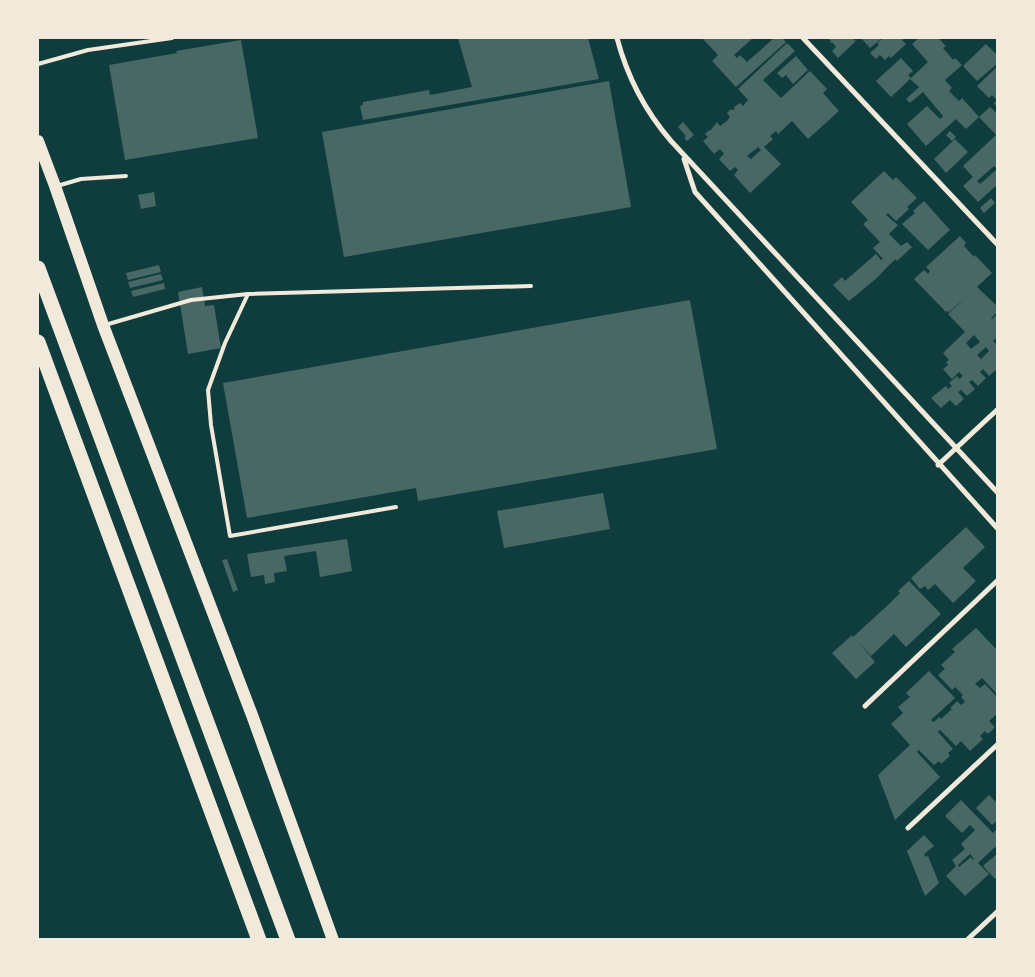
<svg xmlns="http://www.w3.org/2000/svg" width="1035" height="977" font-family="'PT Serif',serif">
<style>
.building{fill:#486865;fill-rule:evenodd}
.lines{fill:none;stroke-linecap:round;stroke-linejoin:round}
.service{stroke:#f1e9da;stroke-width:4}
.minor{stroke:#f1e9da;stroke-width:5}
.primary{stroke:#f1e9da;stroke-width:12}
.motorway{stroke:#f1e9da;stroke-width:15}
</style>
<rect width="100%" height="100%" fill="#0f3d3e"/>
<!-- building -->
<g class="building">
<path d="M458 38H588L599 79 363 120 360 106 363 105V102L429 90 430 95 472 87Z"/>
<path d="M702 38H753L734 55 737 58 740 55 747 62 774 38H782L786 42 736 87 712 61 718 55Z"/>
<path d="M828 38H852L856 41 838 58 832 51 836 47 833 43H830L831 41Z"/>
<path d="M861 38H882L870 48Z"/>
<path d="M883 38H905L902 40 906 44 891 58 889 56 885 60 880 55 876 59 870 53 879 45 877 43Z"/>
<path d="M919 38H926L928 39 930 38H938L946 46 943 48 953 60 955 58 962 65 945 80 952 88 949 91 959 101 962 98 979 117 966 129 956 119 926 146 907 124 927 106 940 119 943 116 923 92 910 103 906 99 919 87 910 79 891 97 876 81 901 58 913 71 908 75 911 78 928 62 912 44Z"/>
<path d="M241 40 258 138 125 160 109 65 177 53 176 51Z"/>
<path d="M787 43 795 51 763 80 781 98 810 71 827 89 823 93 839 111 808 139 792 121 778 134 776 131 770 136 773 139 764 147 781 164 750 193 734 175 738 170 735 167 730 171 719 159 724 154 720 149 714 154 703 141 708 137 705 134 709 130 710 131 717 122 720 126 727 121 730 117 727 113 731 109 732 110 735 109 734 107 740 103 743 106 748 100 738 89ZM758 147 761 150 751 159 747 156Z"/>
<path d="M986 44 998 56V63L977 81 963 66Z"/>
<path d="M796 56 808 70 793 84 786 75 782 78 777 73Z"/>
<path d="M998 66V108L994 103 997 100 992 95 989 98 977 86Z"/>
<path d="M609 81 631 207 344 257 322 132Z"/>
<path d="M990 107 998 114V184L978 202 963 186 973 177 963 166 996 135 979 117ZM994 166 997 169 980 184 977 181Z"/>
<path d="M683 122 694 135 687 141 684 138 686 136 678 127Z"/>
<path d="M950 131 956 137 952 141 946 135Z"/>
<path d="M955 139 968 152 946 173 934 159Z"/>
<path d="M884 171 893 180 896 177 917 198 907 207 909 209 896 221 888 213 886 215 898 225 889 234 901 246 907 242 912 247 897 261 896 259 889 265 878 277 849 301 833 285 842 277 845 281 876 254 881 260 883 259 873 248 880 242 863 224 868 220 851 202Z"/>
<path d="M154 192 156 206 141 209 138 195Z"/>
<path d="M991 198 995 203 984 213 980 208Z"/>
<path d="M924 201 950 230 928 250 902 224 915 213 913 211Z"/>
<path d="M960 236 966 243 964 246 974 257 975 255 992 273 977 287 998 307V312L991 318 992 319 995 316 998 318V338L997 337 993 341 997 345 998 344V368L989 376 983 369 980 372 986 378 978 386 972 380 969 382 975 389 967 396 961 390 958 392 964 399 956 406 950 400 941 408 931 398 946 386 948 389 952 386 949 383 957 376 959 379 963 376 959 372 952 379 943 369 948 365 946 362 949 360 943 353 965 332 948 314 968 295 949 312 948 311 946 312 914 279 924 270 928 274 930 271 926 267ZM974 335 980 342 971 349 966 343ZM986 347 989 351 981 359 977 355Z"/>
<path d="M159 265 161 272 128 280 126 273Z"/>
<path d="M161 274 163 280 130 288 128 282Z"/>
<path d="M164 283 165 289 133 297 131 291Z"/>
<path d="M202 287 205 306 214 305 221 348 188 354 178 292Z"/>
<path d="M690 300 717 449 418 501 416 488 247 518 223 383Z"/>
<path d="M603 493 610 529 504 548 497 511Z"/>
<path d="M966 527 985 547 963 568 976 581 953 603 935 584 928 590 925 586 920 589 911 578Z"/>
<path d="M347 539 352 571 320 577 316 551 284 556 287 571 274 573 275 582 265 584 264 575 251 577 247 554Z"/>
<path d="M227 559 238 590 233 592 222 560Z"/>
<path d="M909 581 941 614 906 647 894 634 871 656 856 639 875 662 856 679 832 653 852 635 853 637 888 605 900 593 898 591Z"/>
<path d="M976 628 998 651V713L989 721 995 727 988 734 985 731 980 736 983 739 970 751 961 741 956 746 940 730 938 732 953 749 948 753 950 756 941 764 939 761 934 765 919 750 917 752 940 777 895 820 878 775 910 745 891 724 903 713 898 707 910 697 906 693 929 671 955 698 931 720 934 722 939 717 941 719 952 709 950 708 957 701 961 705 965 702 961 697 963 695 955 687 952 690 938 675 945 669 941 665 955 652 952 649ZM982 678 997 694 996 696 985 684 980 688 975 684Z"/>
<path d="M989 795 998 804V820L992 825 976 808Z"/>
<path d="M961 800 993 833 998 828V849L995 847 978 863 989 874 965 896 946 876 956 866 952 860 965 849 961 844 975 830 970 825 962 833 945 816ZM970 854 974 859 973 860 971 857 959 867 958 865Z"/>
<path d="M924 835 934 846 924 854 926 857 928 856 939 883 925 896 907 851Z"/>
<path d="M998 853V876L995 879 983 866Z"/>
</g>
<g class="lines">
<!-- service -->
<g class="service">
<path d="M38 64 88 50 172 38"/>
<path d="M57 186 81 179 126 176"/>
<path d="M248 294 225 343 208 390 211 425 230 536 396 507"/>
<path d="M105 325 191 300 248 294 531 286"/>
</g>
<!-- minor -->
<g class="minor">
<path d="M617 38C627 76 645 111 671 141L998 493"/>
<path d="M803 38 998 245"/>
<path d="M684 159 695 192 998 529"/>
<path d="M938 465 998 409"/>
<path d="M865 706 998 580"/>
<path d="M908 828 998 744"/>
<path d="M967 940 998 911"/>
</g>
<!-- primary -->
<path class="primary" d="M38 141 55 186 103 325 252 715 333 940"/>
<!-- motorway -->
<g class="motorway">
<path d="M38 268 288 940"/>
<path d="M38 342 259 940"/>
</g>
</g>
<!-- border -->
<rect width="1035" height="977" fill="none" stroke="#f1e9da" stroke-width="78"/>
</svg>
